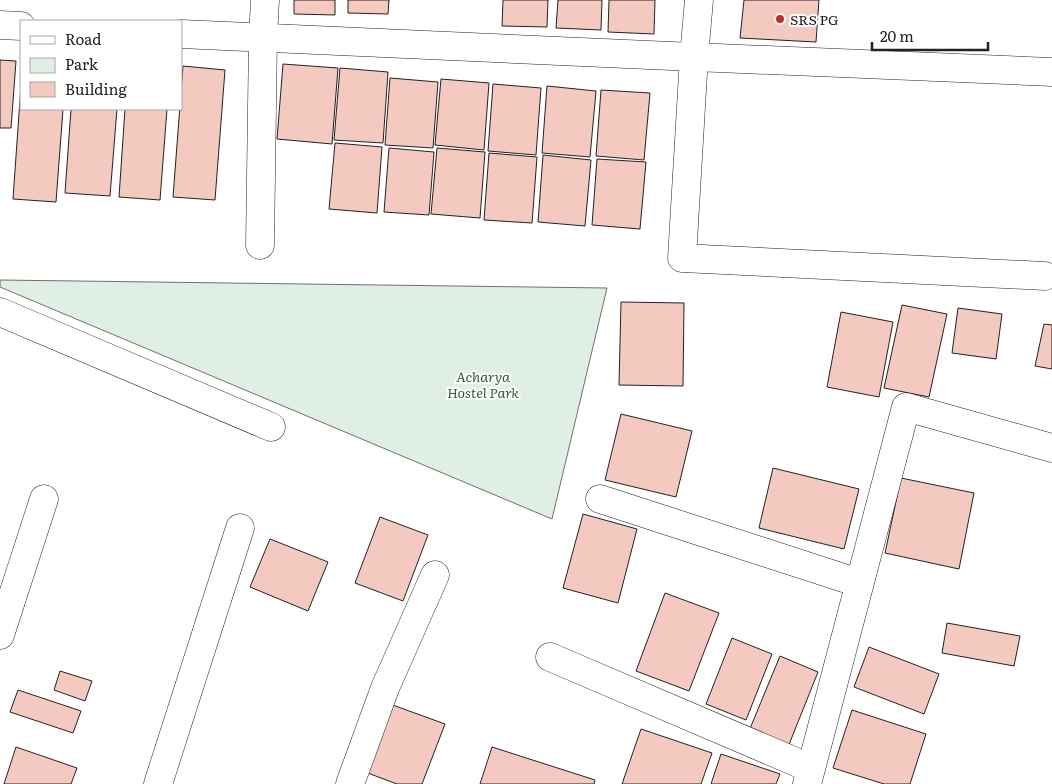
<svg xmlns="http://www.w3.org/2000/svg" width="1052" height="784" font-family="Literata,serif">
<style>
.green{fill:#e0efe3;stroke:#6f6f6f}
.building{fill:#f3c9c0;stroke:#222}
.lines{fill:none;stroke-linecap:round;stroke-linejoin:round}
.street-casing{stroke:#222;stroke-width:29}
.street{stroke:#fff;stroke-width:28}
.poi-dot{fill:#c62828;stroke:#fff;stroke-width:2}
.labels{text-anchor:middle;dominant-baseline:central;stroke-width:4;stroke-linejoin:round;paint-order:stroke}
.poi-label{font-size:14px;fill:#222;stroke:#fff;text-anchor:start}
.park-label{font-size:14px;font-style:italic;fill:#2f5e38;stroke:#fff}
</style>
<rect width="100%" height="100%" fill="#fff"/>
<!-- green -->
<path class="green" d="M0 280 607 288 552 519 0 287Z"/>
<!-- building -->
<g class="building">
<path d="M294 0H335V15L294 14Z"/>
<path d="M348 0H389L388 14 348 13Z"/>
<path d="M503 0H548L547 27 502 26Z"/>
<path d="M558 0H602L601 30 556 28Z"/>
<path d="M609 0H655L654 34 608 32Z"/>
<path d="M744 0H819L816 42 740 38Z"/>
<path d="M0 60 16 61 11 128H0Z"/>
<path d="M283 64 338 68 332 144 277 139Z"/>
<path d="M183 66 225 70 215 200 173 197Z"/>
<path d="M340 68 388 72 383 143 334 140Z"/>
<path d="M390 78 438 82 433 148 385 145Z"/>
<path d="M441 79 489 83 484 150 435 145Z"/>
<path d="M493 84 541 88 536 155 488 151Z"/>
<path d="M21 85V109H63L56 202 13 199Z"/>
<path d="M547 86 596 91 590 157 542 153Z"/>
<path d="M601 90 650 93 644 160 596 156Z"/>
<path d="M71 109H117L110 196 65 193Z"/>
<path d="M125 109H167L160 200 119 197Z"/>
<path d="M335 143 382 147 377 213 329 209Z"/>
<path d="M389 148 434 152 429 215 384 212Z"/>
<path d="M437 148 485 152 480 218 431 214Z"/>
<path d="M489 153 537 157 532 223 484 220Z"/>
<path d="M543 155 591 160 585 226 538 222Z"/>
<path d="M597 159 646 162 640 229 592 225Z"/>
<path d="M621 302 684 303 683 386 619 385Z"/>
<path d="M902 305 947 314 929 397 884 388Z"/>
<path d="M958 308 1002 314 996 359 952 353Z"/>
<path d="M841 312 893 322 879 397 827 387Z"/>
<path d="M1044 324 1052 325V369L1035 366Z"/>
<path d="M621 414 692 431 676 497 605 480Z"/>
<path d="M773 468 859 489 844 549 759 528Z"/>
<path d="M901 478 974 493 959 569 885 553Z"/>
<path d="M583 514 637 529 618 603 563 588Z"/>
<path d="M380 517 428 535 403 601 355 583Z"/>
<path d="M270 539 328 562 308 611 250 587Z"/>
<path d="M665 593 719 613 689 691 636 671Z"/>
<path d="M947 623 1020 636 1014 666 942 653Z"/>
<path d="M732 638 772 654 746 720 706 704Z"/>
<path d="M869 647 939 674 924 714 854 687Z"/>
<path d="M780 656 818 672 788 747 749 731Z"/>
<path d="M60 671 92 681 85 701 54 690Z"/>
<path d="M18 690 81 711 73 733 10 712Z"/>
<path d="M390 704 445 724 422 784H397L365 772Z"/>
<path d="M852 710 926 734 910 784H884L833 768Z"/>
<path d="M641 729 712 753 701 784H622Z"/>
<path d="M16 747 77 768 71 784H4Z"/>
<path d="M492 747 595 780 594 784H480Z"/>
<path d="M721 754 780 774 776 784H711Z"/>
</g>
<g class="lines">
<defs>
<g id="street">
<path d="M699 0 694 57 682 258 1045 276"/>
<path d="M0 25 21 26"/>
<path d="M181 34 694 57 1052 72"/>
<path d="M260 245 263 37 265 0"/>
<path d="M0 312 271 427"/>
<path d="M600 499 859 583"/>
<path d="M0 635 44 499"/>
<path d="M550 657 810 768"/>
<path d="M158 784 240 528"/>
<path d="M350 784 385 688 435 575"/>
<path d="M807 784 906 407 1052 448"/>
</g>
</defs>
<!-- street casing -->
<use href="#street" class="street-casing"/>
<!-- street -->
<use href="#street" class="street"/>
</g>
<!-- markers -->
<circle class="poi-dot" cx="780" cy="19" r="5"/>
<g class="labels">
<!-- poi labels -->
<g class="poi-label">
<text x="790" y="19">SRS PG</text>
</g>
<!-- park labels -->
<g class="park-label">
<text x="483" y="376">Acharya<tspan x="483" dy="16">Hostel Park</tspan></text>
</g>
</g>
<!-- legend -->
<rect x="20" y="20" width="162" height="90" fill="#ffffff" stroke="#a7a7a7"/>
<rect x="30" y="36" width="25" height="8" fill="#ffffff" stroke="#a7a7a7"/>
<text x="65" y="45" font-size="15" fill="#222222">Road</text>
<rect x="30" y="58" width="25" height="15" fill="#e0efe3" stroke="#a7a7a7"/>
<text x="65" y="70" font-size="15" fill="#222222">Park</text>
<rect x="30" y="82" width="25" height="15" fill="#f3c9c0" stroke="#a7a7a7"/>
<text x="65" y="95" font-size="15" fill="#222222">Building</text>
<!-- scale -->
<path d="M872 42v8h116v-8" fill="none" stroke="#222222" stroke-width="2.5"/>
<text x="880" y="42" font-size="15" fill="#222222" stroke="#ffffff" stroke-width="4" paint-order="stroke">20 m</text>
</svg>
